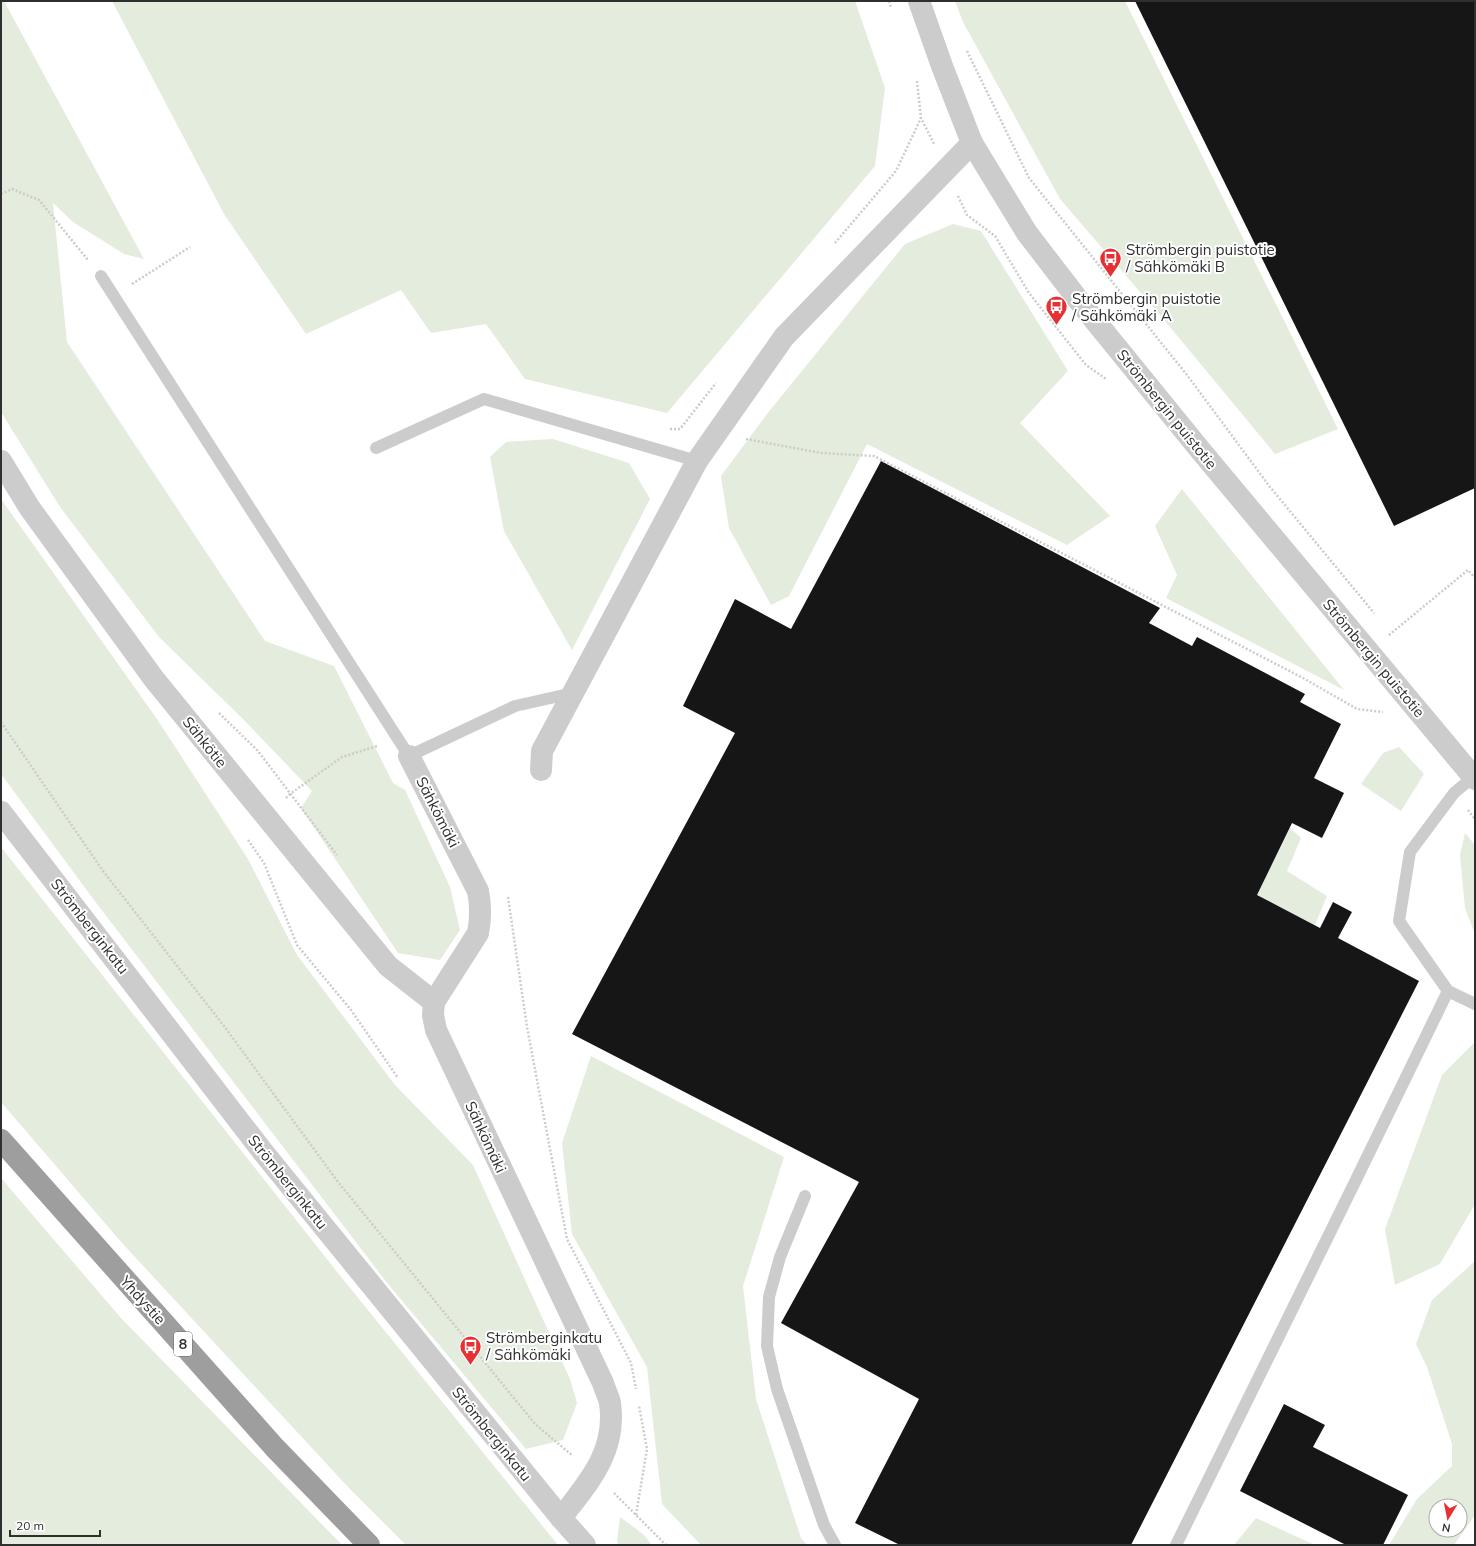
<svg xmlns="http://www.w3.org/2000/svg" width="1476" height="1546" font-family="Mulish,sans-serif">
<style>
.green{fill:#e4ecdd;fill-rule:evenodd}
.building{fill:#161616}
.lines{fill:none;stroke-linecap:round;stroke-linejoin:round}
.path{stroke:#ccc;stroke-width:2.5;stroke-dasharray:2 2;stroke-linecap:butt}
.service{stroke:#ccc;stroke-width:12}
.minor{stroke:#ccc;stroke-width:22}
.tertiary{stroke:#ccc;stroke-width:22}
.trunk{stroke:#9e9e9e;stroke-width:22}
.labels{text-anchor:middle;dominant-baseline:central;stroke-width:4;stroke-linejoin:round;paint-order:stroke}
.shield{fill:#fff;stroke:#6d6d6d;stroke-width:1}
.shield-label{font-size:14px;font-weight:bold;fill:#2f2f2f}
.poi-label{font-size:15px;fill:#2f2f2f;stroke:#fff;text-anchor:start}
.street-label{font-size:15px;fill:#2f2f2f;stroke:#fff}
</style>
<rect width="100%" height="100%" fill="#fff"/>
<!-- green -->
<g class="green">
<path d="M1 1H4L144 259 124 254 73 222 53 203 67 342 265 641 334 666 393 783 405 790 450 887 460 930 440 960 398 953 301 808 312 791 243 719 159 637 60 507 1 412Z"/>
<path d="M112 1H855L885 88 875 166 667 413 525 379 486 324 431 333 401 290 306 334 224 214Z"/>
<path d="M955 1H1125L1338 429 1275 454 1165 321 1060 199 963 22Z"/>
<path d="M953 224 981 231 1068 371 1020 423 1110 516 1067 545 867 444 789 596 771 605 729 528 721 476 767 414 905 244Z"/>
<path d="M553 439 629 463 650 499 572 650 504 531 490 457 506 442Z"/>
<path d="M1182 489 1344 690 1166 598 1177 575 1155 526Z"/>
<path d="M1 499 157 719 248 859 297 955 395 1085 473 1165 570 1379 577 1403 563 1440 526 1449 388 1284 94 900 1 774Z"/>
<path d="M1399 747 1424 774 1401 811 1361 784 1383 753Z"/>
<path d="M1290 828 1301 838 1287 871 1327 896 1315 925 1257 895Z"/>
<path d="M1465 833 1475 845V934L1465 908 1460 855Z"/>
<path d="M1 847 338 1273 558 1545H406L349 1488 122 1243 1 1102Z"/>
<path d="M1475 1042V1204L1440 1264 1395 1285 1385 1229 1442 1075Z"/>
<path d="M591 1056 784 1157 743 1286 756 1399 801 1538 807 1545H701L662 1504 647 1367 572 1234 562 1143Z"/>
<path d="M1 1178 121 1318 342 1545H1Z"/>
<path d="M1475 1261V1515L1454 1545H1389L1417 1499 1452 1466V1444L1427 1367 1416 1344 1432 1300ZM1436 1506H1460V1530H1436Z"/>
<path d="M620 1517 643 1534 652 1545H618L617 1541Z"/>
<path d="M1256 1518 1315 1545H1234Z"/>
</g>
<!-- building -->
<g class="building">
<path d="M1135 1H1475V488L1394 526Z"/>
<path d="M881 461 1160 608 1149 623 1192 646 1197 637 1305 694 1300 702 1341 724 1314 778 1344 793 1322 838 1292 823 1257 895 1320 928 1333 902 1352 912 1338 938 1419 981 1131 1545H900L855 1523 919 1399 781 1323 859 1182 572 1034 735 733 683 706 735 599 791 629Z"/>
<path d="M1284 1404 1325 1425 1313 1447 1408 1495 1383 1545H1346L1240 1491Z"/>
</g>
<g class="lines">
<!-- path -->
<g class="path">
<path d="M889 1 891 8"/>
<path d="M967 51 1029 178 1187 375 1270 487 1374 613"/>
<path d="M917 81 921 118 934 144"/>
<path d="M1 194 12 189 39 200 88 260"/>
<path d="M958 196 967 215 995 236 1029 293 1086 365 1106 379"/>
<path d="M835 243 896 171 921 118"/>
<path d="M132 284 190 247"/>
<path d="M670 429H680L716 383"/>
<path d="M746 439 821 453 874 456 1303 678 1357 709 1383 712"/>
<path d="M1389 635 1468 570 1475 578"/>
<path d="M219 713 258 751 337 855"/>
<path d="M1 722 103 871 224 1026 338 1182 535 1424 573 1456"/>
<path d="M286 798 290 794 342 757 377 746"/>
<path d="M1468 810 1475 819"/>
<path d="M248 840 264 863 297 945 351 1010 398 1078"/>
<path d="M508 897 527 1027 567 1239 631 1363 636 1389"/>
<path d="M614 1493 666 1545"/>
<path d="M636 1515 647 1449 639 1406"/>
</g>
<!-- service -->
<g class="service">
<path d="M101 276 409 756 515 706 573 693"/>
<path d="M376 448 484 399 697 461"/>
<path d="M1448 991 1475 1004"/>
<path d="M805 1196 780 1257 769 1297 767 1346 777 1389 824 1525 835 1545"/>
<path d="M1176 1545 1352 1188 1448 991 1399 921 1410 852 1454 793 1473 777"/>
</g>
<!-- minor -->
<g class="minor">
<path d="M1 461 29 507 154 679 388 966 434 1002"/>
<path d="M409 756 478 891C481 906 481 918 478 933L434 1002 433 1015 436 1030 603 1383C605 1390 609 1397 610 1403 617 1452 588 1483 561 1518"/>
<path d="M541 770 542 751 697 461 784 337 972 143"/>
</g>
<!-- tertiary -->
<g class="tertiary">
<path d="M919 1 942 66 972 143 1027 233 1083 306 1201 451 1475 779"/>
<path d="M1 812 263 1152 561 1518 585 1545"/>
</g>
<!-- trunk -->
<path class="trunk" d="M1 1140 275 1448 369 1545"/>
</g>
<!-- icons -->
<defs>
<symbol id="bus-pin" viewBox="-11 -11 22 30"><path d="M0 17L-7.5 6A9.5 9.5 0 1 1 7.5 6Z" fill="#e73031" stroke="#fff"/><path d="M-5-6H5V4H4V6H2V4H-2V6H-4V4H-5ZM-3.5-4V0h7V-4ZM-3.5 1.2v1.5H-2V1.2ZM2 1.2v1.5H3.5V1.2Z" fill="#fff"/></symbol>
</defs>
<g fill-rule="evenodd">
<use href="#bus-pin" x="1098" y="246" width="25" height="34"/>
<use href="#bus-pin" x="1044" y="294" width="25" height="34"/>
<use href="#bus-pin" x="458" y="1334" width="25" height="34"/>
</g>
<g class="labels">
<!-- shield labels -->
<rect class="shield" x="174" y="1332" width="18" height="24" rx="3"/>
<g class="shield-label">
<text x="183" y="1344">8</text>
</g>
<!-- poi labels -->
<g class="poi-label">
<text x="1126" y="249">Strömbergin puistotie<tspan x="1126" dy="17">/ Sähkömäki B</tspan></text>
<text x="1072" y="298">Strömbergin puistotie<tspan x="1072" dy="17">/ Sähkömäki A</tspan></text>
<text x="486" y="1337">Strömberginkatu<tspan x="486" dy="17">/ Sähkömäki</tspan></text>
</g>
<!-- street labels -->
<g class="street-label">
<text transform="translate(1167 409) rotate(51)">Strömbergin puistotie</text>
<text transform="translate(1374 658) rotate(50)">Strömbergin puistotie</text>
<text transform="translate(205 742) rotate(51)">Sähkötie</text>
<text transform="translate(438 812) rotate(63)">Sähkömäki</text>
<text transform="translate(90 926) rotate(52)">Strömberginkatu</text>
<text transform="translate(486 1137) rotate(65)">Sähkömäki</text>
<text transform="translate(288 1182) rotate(51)">Strömberginkatu</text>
<text transform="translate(143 1300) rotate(48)">Yhdystie</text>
<text transform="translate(492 1434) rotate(51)">Strömberginkatu</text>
</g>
</g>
<!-- border -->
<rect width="1476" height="1546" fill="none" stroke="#2f2f2f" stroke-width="4"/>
<!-- north arrow -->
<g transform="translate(1448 1518) rotate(190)"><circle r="19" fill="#ffffff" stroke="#acacac"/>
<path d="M0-3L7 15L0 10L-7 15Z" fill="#e73031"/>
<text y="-6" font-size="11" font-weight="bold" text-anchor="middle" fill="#2f2f2f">N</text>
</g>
<!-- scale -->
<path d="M10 1530v6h90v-6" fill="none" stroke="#2f2f2f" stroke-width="2"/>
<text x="16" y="1530" font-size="12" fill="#2f2f2f" stroke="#ffffff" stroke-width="3" paint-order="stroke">20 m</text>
</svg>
